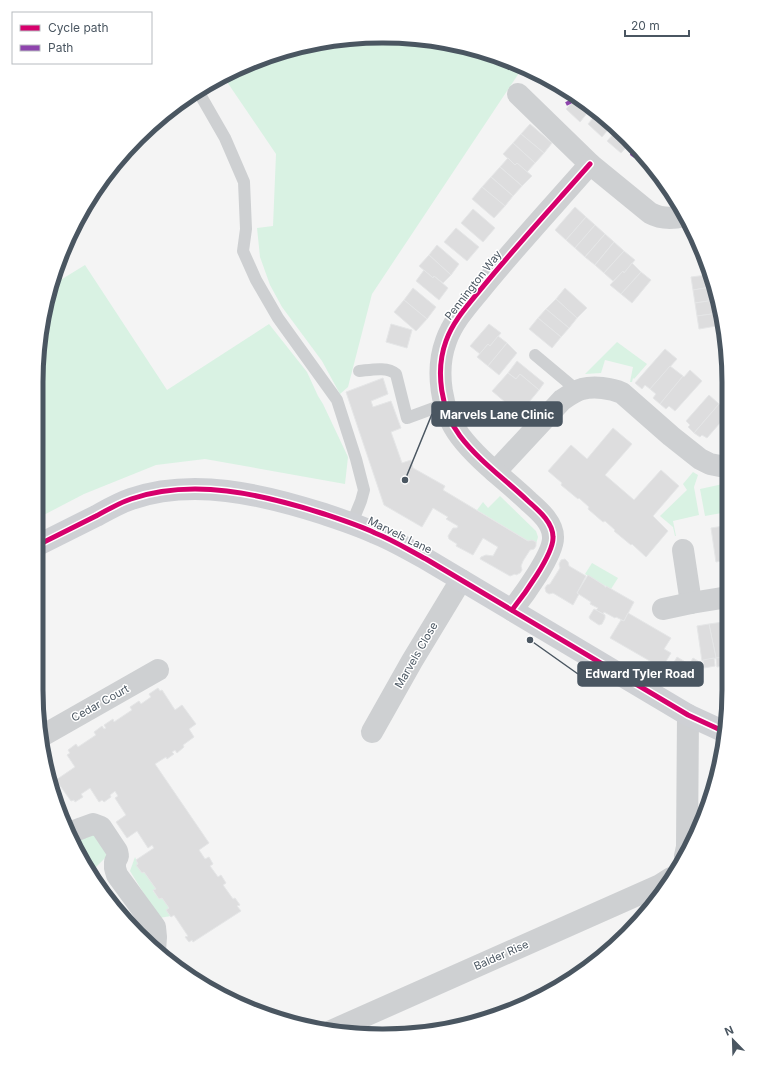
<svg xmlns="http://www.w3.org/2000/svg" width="765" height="1072" font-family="Inter,sans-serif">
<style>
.green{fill:#d9f2e3}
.building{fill:#ddddde;stroke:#e5e6e7}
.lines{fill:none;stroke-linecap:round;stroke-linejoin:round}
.lane{stroke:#ced0d2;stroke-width:12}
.street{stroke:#ced0d2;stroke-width:22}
.secondary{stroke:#ced0d4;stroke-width:22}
.quiet{stroke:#8e44ad;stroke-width:4;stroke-dasharray:8 4;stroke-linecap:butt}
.cycleway-casing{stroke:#fff;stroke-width:8}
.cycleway{stroke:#d6006c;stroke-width:5}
.labels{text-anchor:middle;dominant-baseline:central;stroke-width:3;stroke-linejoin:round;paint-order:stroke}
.street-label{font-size:11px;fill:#4a5661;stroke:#fff}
.rim{fill:none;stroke:#4a5661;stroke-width:5}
.leader{fill:none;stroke:#4a5661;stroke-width:1.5}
.callout-dot{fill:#4a5661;stroke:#fff;stroke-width:1.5}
.callout{fill:#4a5661;stroke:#4a5661;stroke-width:1.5}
.callout-label{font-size:12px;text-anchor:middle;font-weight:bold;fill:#fff}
</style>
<rect width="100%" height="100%" fill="#f4f4f4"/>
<!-- green -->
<g class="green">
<path d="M405 37 472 48 523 67 372 294 348 387 340 394 322 361 282 307 270 285 260 257 257 228 273 226 276 154 223 76 271 54 337 39Z"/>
<path d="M85 265 167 390 269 324 307 372 318 396 323 404 348 457 345 484 205 459 156 465 84 494 36 519V382L43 315 54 284Z"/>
<path d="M617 342 647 364 634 379 633 378 632 382H630L633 367 605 360 601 373 585 374Z"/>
<path d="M693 472 698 475 694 487 699 515 673 521 676 536H675L673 527 660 516 687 490 683 484Z"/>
<path d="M727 480V512L705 516 700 489 723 484V483Z"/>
<path d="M500 496 536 531 538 537 536 544 535 542 532 540 528 541 477 510 483 502 488 508Z"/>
<path d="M592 563 618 578 611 589 585 574Z"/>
<path d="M92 832 109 854 96 867 92 877 76 841Z"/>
<path d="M135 857 138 864 137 865 142 873 144 872 156 889 153 891 159 899 162 898 169 908 167 910 171 916 159 918 130 871Z"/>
<path d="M128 921 145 924 148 943Z"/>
</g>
<!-- building -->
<g class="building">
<path d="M577 97 592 107 580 122 566 109Z"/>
<path d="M598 112 612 125 602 137 588 124Z"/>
<path d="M530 124 552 143 544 153 521 134Z"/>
<path d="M617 130 631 142 621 153 607 141Z"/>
<path d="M521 134 544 153 535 163 513 143Z"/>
<path d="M513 143 535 163 527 172 517 163 515 165 503 154Z"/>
<path d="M508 158 515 165 517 163 532 176 522 186 500 167Z"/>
<path d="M500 167 522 186 513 196 491 177Z"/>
<path d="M491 177 513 196 505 206 482 187Z"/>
<path d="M482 187 505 206 494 218 472 199Z"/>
<path d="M575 207 586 217 566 240 555 230Z"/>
<path d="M473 209 495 228 483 242 461 223Z"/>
<path d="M586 217 595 225 575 248 566 240Z"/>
<path d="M595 225 605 234 585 257 575 248Z"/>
<path d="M456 228 479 247 467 261 444 242Z"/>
<path d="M605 234 614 242 595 265 585 257Z"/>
<path d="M614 242 624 251 604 273 595 265Z"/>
<path d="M437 245 459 264 451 275 429 255Z"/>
<path d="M624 251 635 260 624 273 623 271 613 281 604 273Z"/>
<path d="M429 255 451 275 443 283 434 276 433 278 419 266Z"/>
<path d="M632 263 641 272 621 294 610 285 623 271 624 273Z"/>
<path d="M424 270 433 278 434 276 448 288 439 300 416 281Z"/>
<path d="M641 272 651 280 632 303 621 294Z"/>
<path d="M707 275 711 287 693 290 691 277Z"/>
<path d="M711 287 715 300 695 303 693 290Z"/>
<path d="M413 288 436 307 427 319 404 300Z"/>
<path d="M565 288 587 308 577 318 556 299Z"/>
<path d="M556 299 577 318 569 328 546 309Z"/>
<path d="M404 300 427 319 416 331 394 312Z"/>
<path d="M715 300 719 313 697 316 695 303Z"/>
<path d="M546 309 569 328 561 337 538 318Z"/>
<path d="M719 313 722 325 699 329 697 316Z"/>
<path d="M538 318 561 337 552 348 529 329Z"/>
<path d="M391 324 412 330 407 348 386 342Z"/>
<path d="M489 324 501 333 490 346 488 344 480 354 470 346Z"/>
<path d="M498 336 507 343 488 366 477 357 488 344 490 346Z"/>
<path d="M507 343 517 353 499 375 488 366Z"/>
<path d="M665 349 677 359 650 389 645 385 642 389 635 383Z"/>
<path d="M517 361 544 383 539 390 520 374 516 379 508 373Z"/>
<path d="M670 366 683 376 660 404 653 398 656 394 650 389Z"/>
<path d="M690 370 702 381 675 411 669 406 666 409 660 404 683 376 684 377Z"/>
<path d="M508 373 516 379 520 374 539 390 519 414 492 391Z"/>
<path d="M383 378 388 394 371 401 373 407 391 401 401 428 391 432 402 463 411 460 413 468 445 486 443 490 528 541 532 540 536 542V546L534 549 530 550 523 561 521 566 522 570 520 573 516 575 515 574 510 576 480 559 481 557 486 555 493 556 498 547 483 538 473 555 456 546 457 544 449 539 448 536 453 528H457L458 526 446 519 448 517 433 508 422 527 384 505 346 392Z"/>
<path d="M709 395 719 404 694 433 688 427 690 425 686 421Z"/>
<path d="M719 404 726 410V416L707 438 702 435 700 437 694 433Z"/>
<path d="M613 428 632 444 605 475 634 500 661 470 679 486 653 516 668 531 646 557 632 544 631 545 614 531 615 530 605 521 603 522 588 509 589 507 579 498 578 499 561 485 562 483 548 471 571 445 587 459Z"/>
<path d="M727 525V548L724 526Z"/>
<path d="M724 526 727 548V560L716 562 711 528Z"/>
<path d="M565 559 568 562 569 566 586 576 577 593 579 594 573 605 553 593 549 594 546 592 545 588 547 585 550 584 560 568 559 564 561 560Z"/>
<path d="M588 575 605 586V587H606V586L634 602 624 621 616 617 615 618 604 612 603 614 596 610 598 608 590 604 591 602 577 593Z"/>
<path d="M594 609 596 610 605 615V618L602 624 599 625 590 619 589 617Z"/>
<path d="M628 613 671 638 664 649 671 653 662 668 610 638 621 620 624 621Z"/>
<path d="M723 622 728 650V657L716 658 709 624Z"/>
<path d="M709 624 716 658 702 661 697 626Z"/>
<path d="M677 657 687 663 679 677 669 671Z"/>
<path d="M728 657V665L717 667 716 658Z"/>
<path d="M693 658 698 661 696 666 690 663Z"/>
<path d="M714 658 715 666 704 668 703 660Z"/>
<path d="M158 688 160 691 162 690 175 710 182 705 196 724 189 729 194 737 183 745 184 747 177 753 175 750 172 752 174 754 167 759 166 757 155 764 209 843 199 850 205 859 209 857 213 864 210 866 218 877 221 875 226 883 223 885 233 899 235 898 240 905 237 906 241 911 193 942 192 940 189 942 185 937 188 936 174 915 171 917 166 910 169 908 162 898 159 899 153 890 156 889 144 872 142 873 136 865 138 864 136 860 154 848 152 845 148 848 137 831 127 838 116 822 126 815 115 798 118 796 115 791 110 795 111 797 104 802 102 800 99 802 90 788 81 794 83 797 75 802 74 800 71 801 56 780 75 767 67 755 70 753 68 750 76 744 78 747 96 735 94 732 102 726 104 729 106 728 104 725 113 719 114 722 132 710 130 707 139 701 141 704 151 697 149 694Z"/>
</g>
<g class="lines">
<!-- lane -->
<g class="lane">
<path d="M198 91 225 138 244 182 246 229 243 251 256 280 278 318 337 400 356 459 364 490 361 501 352 523"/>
<path d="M535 355 578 391"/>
<path d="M359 371C370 370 387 366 396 374L407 418 445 404"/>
</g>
<!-- street -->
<g class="street">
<path d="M518 94 590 164 650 213C661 219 672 219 684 216"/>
<path d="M495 472 562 400C568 396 575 391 582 389 594 386 611 388 622 393L671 436 700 459 710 464 720 466H727"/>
<path d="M683 550 691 603"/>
<path d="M663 609 691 603 728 597"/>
<path d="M512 610C523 596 554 554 553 537 553 522 538 510 528 501 506 480 479 461 460 436 441 411 435 371 446 341 453 321 468 305 481 289 516 246 554 205 590 164"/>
<path d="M372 732 412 661 461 580"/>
<path d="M42 736 158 670"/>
<path d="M72 832 82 828 93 824 101 827 117 851 118 856 115 862V868L117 875 155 927 156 937 155 951"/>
<path d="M685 856 687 847 688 715"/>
<path d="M331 1031 660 885 671 878"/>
</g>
<!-- secondary -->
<path class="secondary" d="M36 546C56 536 76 526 96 516 107 510 119 503 131 499 193 478 261 494 321 513 339 519 358 525 375 533 393 540 409 550 426 559L688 715 725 732"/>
<!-- quiet -->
<g class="quiet">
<path d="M566 104 570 102 575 96"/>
<path d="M635 156 632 154 637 148"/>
</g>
<defs>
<g id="cycleway">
<path d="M36 546C56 536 76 526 96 516 107 510 119 503 131 499 193 478 261 494 321 513 339 519 358 525 375 533 393 540 409 550 426 559L688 715 725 732"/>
<path d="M512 610C523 596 554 554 553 537 553 522 538 510 528 501 506 480 479 461 460 436 441 411 435 371 446 341 453 321 468 305 481 289 516 246 554 205 590 164"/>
</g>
</defs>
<!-- cycleway casing -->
<use href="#cycleway" class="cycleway-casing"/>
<!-- cycleway -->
<use href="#cycleway" class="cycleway"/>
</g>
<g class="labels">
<!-- street labels -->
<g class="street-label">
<text transform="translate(473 285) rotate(-52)">Pennington Way</text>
<text transform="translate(400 535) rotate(26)">Marvels Lane</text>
<text transform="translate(416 655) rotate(-60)">Marvels Close</text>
<text transform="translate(100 703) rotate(-29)">Cedar Court</text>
<text transform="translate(501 955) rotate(-24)">Balder Rise</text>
</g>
</g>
<!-- crop -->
<path d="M0 0H765V1072H0ZM382 43H383A339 339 0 0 1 722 382V690A339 339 0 0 1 383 1029H382A339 339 0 0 1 43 690V382A339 339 0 0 1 382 43Z" fill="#fff" fill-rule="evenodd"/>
<path class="rim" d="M382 43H383A339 339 0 0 1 722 382V690A339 339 0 0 1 383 1029H382A339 339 0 0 1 43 690V382A339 339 0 0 1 382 43Z"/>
<!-- callouts -->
<path class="leader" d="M405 480L432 414M530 640L578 674"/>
<g class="callout-dot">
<circle cx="405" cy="480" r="4"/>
<circle cx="530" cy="640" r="4"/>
</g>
<g class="callout">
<rect x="432" y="402" width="130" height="24" rx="4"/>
<rect x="578" y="662" width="125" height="24" rx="4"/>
</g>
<g class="callout-label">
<text x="497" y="419">Marvels Lane Clinic</text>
<text x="640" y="678">Edward Tyler Road</text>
</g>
<!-- legend -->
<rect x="12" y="12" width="140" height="52" fill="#ffffff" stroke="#b7bbc0"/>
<rect x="20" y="25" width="20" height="6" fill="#d6006c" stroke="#b7bbc0"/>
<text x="48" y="32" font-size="12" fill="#4a5661">Cycle path</text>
<rect x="20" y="45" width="20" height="6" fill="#8e44ad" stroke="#b7bbc0"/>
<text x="48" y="52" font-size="12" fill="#4a5661">Path</text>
<!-- north arrow -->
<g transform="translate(733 1040) rotate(337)" stroke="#ffffff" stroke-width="3" paint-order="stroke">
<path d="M0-3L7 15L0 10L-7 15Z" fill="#4a5661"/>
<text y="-6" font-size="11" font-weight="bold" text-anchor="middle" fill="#4a5661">N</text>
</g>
<!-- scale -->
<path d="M625 30v6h64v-6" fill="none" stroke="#4a5661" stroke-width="2"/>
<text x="631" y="30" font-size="12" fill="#4a5661" stroke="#ffffff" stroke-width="3" paint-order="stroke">20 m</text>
</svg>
